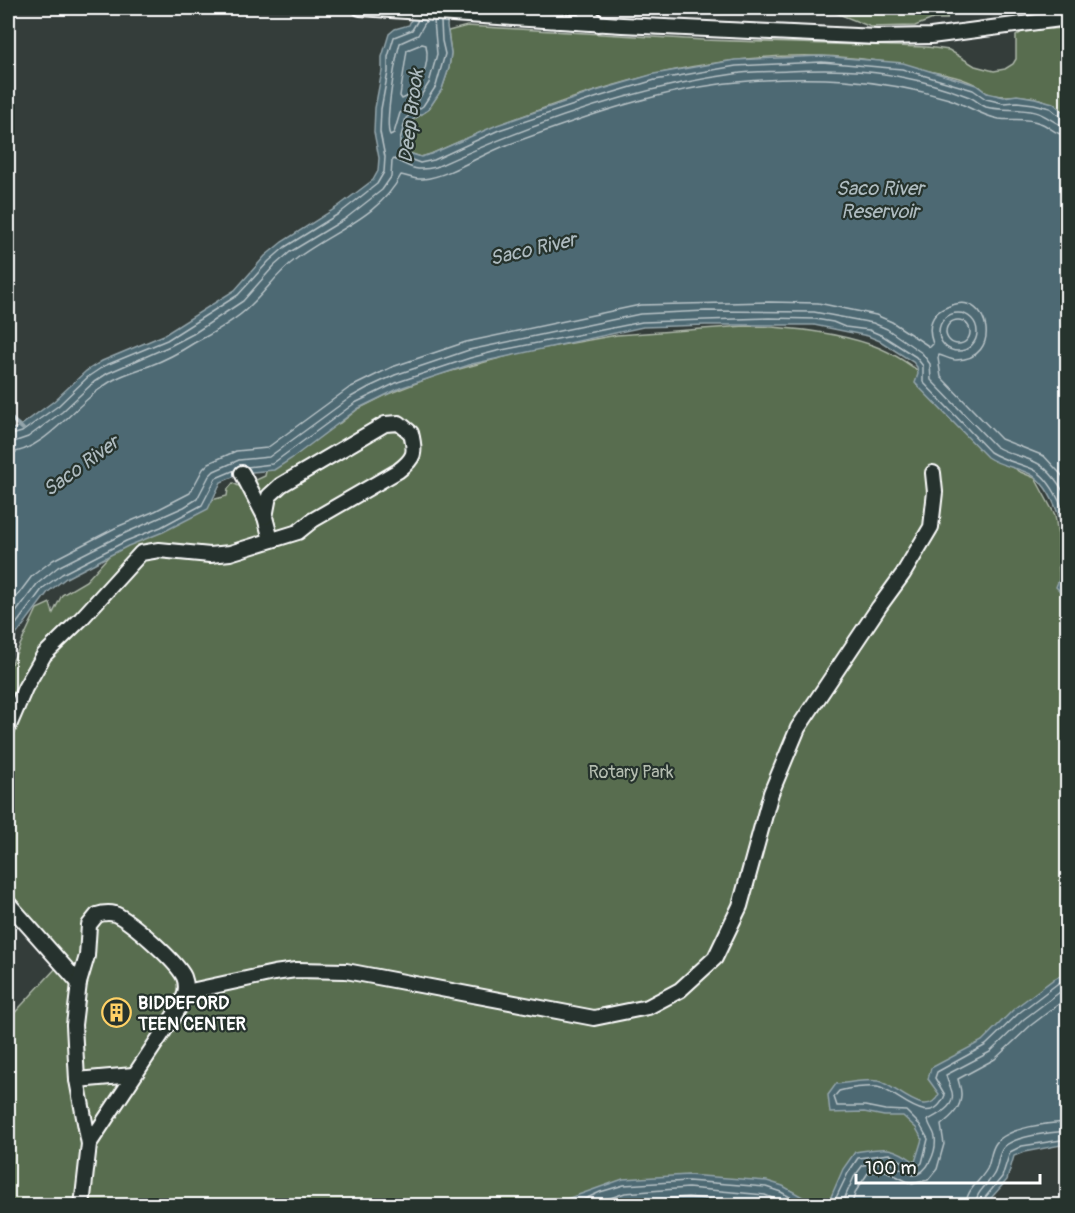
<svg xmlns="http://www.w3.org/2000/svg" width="1075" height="1213" font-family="Pangolin,sans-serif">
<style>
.green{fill:#596d50;stroke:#acb6a8;stroke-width:1.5}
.water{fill:#4d6973;stroke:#94a5ab;stroke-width:1.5}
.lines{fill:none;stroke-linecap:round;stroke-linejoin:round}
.shore{stroke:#b8c3c7;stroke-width:1.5}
.stream{stroke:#94a5ab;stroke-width:4}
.minor-casing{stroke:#fff;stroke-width:18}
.minor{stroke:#26332d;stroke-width:14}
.labels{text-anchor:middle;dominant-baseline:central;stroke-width:4.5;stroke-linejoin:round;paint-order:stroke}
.park-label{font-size:18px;fill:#b4bdb0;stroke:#26332d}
.poi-label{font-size:18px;font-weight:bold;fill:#fff;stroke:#26332d;text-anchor:start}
.water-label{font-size:20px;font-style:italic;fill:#afbcc0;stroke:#26332d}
</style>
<rect width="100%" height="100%" fill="#343d3a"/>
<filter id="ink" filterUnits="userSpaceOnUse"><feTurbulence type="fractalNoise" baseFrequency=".0167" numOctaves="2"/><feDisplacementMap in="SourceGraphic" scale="12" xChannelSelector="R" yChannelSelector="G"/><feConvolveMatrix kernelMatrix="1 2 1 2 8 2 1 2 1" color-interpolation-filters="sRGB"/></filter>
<g filter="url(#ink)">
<!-- green -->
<g class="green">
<path d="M833 8H938L948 14 947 19H933L915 26 871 27 836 13Z"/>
<path d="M467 26 703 40 927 47 949 50 975 66 994 71 1005 69 1013 64 1016 59V36L1025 30 1067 28V115C1051 101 1040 97 1018 96 1008 95 997 98 987 93 983 91 980 87 976 85 958 75 934 73 915 68 750 30 580 87 431 154L421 157 409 153 405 147 411 121 428 110 442 89 449 68 451 53 448 31Z"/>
<path d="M745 326C788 327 831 331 872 345 930 366 977 427 1018 471L1035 478 1055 515 1058 536 1059 585 1067 597V1020L876 1206 8 1205V1020L57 967 8 915V671L37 609 50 603 53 613 62 595 86 581 116 548 208 501 227 496 228 489 233 483 246 490 254 486 256 480 265 476 266 471 305 437 340 423 358 409 388 394 437 375 522 352 617 335Z"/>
</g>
<!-- water -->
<g class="water">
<path d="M416 8H449L447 26 451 53 449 68 442 89 428 110 411 121 405 147 409 153 421 157 431 154 497 125 596 91 654 74 735 60 822 56 903 63 976 85 987 93 1004 97 1017 95 1035 98 1053 103 1067 115V598L1056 587C1059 579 1064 570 1065 561 1068 535 1054 487 1030 474 1016 467 1000 466 987 457L915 383 918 374 917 367 913 362 880 341 868 336 814 325H706L643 327 472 364 400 388 359 408 291 459 274 470 242 473 221 482 208 509 163 532 128 546 66 578 48 592 16 635 8 666V431L20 426 54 401 86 371 102 361 164 335 235 290 265 256 282 242 336 208 373 180 378 171 379 158 374 132 375 108 382 71V57L389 34 395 29 409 25Z"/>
<path d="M1067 972V1144L1024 1152 1014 1156 1007 1180 985 1205 716 1206 651 1203 562 1205 567 1199 623 1179 688 1175 767 1181 783 1186 813 1203 824 1205 830 1199 843 1169 855 1152C884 1148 890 1144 915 1162L922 1139 916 1128 903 1116H884L864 1112 830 1113 828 1095 836 1084C849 1083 866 1079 878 1081 896 1085 926 1121 939 1094L928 1079 931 1068 982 1041 1015 1008 1054 979Z"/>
</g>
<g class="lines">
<!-- shore -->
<g class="shore">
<path d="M426 21 418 35 400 43C396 57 384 124 390 135L394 133 400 113 418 100 429 83 437 54 434 21"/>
<path d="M441 22 442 41 445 54 436 86 423 106 406 118 400 140V148L404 157 420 163 434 160 499 130 598 97 655 80 736 66 822 62 902 69 973 90 986 99 1003 103 1017 102 1034 104 1050 108 1062 118 1068 119"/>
<path d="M422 44 426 45C430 63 421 92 402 99L400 96 407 50Z"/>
<circle cx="958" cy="332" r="19"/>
<circle cx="958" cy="332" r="12"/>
<path d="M8 436 22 432 41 418 58 406 89 376 104 366 167 340 238 295 269 261 285 247 340 213 377 184 384 172 385 157 380 132 381 109 388 72V57L394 37 412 30 418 20"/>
<path d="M8 444 28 437 62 412 94 382 108 373 170 346 193 334 243 301 274 266 290 252 345 219 382 190 391 177 392 161 394 159C411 168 417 172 436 167 531 124 631 88 734 74 752 71 770 72 788 71 825 69 865 69 901 77 923 81 946 88 967 96 974 98 979 104 986 107 1003 111 1019 108 1035 112 1048 115 1056 126 1068 127"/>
<path d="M8 453C42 452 74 407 100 389 114 377 132 372 149 366 165 360 180 352 194 343 210 335 239 318 251 305 267 290 278 272 296 259 331 232 380 217 401 175 408 176 416 180 423 179 448 177 482 154 507 145 581 118 659 89 738 82 811 75 879 78 949 99 967 105 981 116 999 119 1013 121 1025 117 1040 123 1050 126 1055 135 1068 136"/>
<path d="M247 467 272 464 355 403 398 382 470 358 497 351 642 322 769 318 815 319 833 322 845 327 869 330 883 336 916 357 923 366V382L990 452C1003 460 1017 463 1030 468 1050 475 1064 508 1068 527"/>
<path d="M8 608 32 576 53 560 119 526 155 511 190 493 203 469 209 463 236 451 267 448 349 388 392 367 466 342 640 305 769 302 818 303 876 315 892 322 930 347 933 344C929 333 928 323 936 314 940 309 947 307 952 305 990 292 1003 360 956 360 950 360 944 356 939 355L938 358 941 377 1001 439 1044 456 1068 482"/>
<path d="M8 623 37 584 58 567 123 534 184 507 197 499 209 476 214 471 239 460 269 457 351 397 369 387 395 375 469 350 640 314 706 311 814 312 873 323 887 329 922 353 930 364 931 380 995 446C1007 454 1022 456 1035 462 1049 468 1063 488 1068 502"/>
<path d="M8 642 11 631 43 588 62 574 126 541 161 527 202 505 216 478 235 470"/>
<path d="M570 1206 600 1192 624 1185 688 1181 766 1187 781 1192 806 1206"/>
<path d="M587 1206 625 1193 688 1188 765 1195 791 1206"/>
<path d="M614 1206 626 1202 688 1197 769 1206"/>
<path d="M832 1206 848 1173 858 1158 889 1154 912 1167H917L922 1163 928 1139 920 1125 906 1111 885 1110 865 1106H837L834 1097 839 1091C849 1088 866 1086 877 1087 897 1090 930 1133 945 1095L935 1078 937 1072 986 1045 1019 1013 1057 984 1068 978"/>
<path d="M841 1206 854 1177 863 1165 888 1162 913 1175C928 1174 937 1151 935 1137 934 1131 929 1126 928 1120 939 1114 958 1106 951 1089 949 1083 947 1081 946 1075L990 1052 1024 1019 1068 986"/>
<path d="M851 1206 856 1191 868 1173 886 1171 912 1184 928 1180 937 1169 944 1144 941 1125C951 1117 962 1108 961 1093 961 1088 959 1084 958 1079L995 1059 1030 1026 1068 997"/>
<path d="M966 1206C966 1189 979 1183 987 1169 991 1161 990 1151 996 1143 1008 1127 1049 1123 1068 1122"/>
<path d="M975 1206C975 1192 988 1185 994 1174 999 1166 997 1154 1004 1147 1014 1136 1052 1132 1068 1131"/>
<path d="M982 1206 983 1200 1002 1177 1010 1152 1022 1146 1068 1139"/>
</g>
<!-- stream -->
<path class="stream" d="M8 416 23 429"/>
<defs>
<g id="minor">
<path d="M360 8 622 25 877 37 931 36 1068 18"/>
<path d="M583 8 598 24"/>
<path d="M242 473 265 517 271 540"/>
<path d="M8 728 25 688 44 655 81 619 141 553 159 550 210 555 230 553 298 532 313 520 398 471C415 458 416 453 411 433L399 423 385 424 281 485 269 496 265 517"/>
<path d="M8 903 79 983"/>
<path d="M186 992 274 973 296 970 346 971 594 1018 648 1007 680 990 715 958 740 906 771 793 798 728 879 607 903 574 931 527 935 492 933 473"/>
<path d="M77 1080 133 1075"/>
<path d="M82 1206 89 1144 77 1080 74 1025 79 983 87 956 89 925 97 915C103 913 108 912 115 914 131 921 177 962 184 977 188 987 185 996 181 1005L89 1144"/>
</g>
</defs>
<!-- minor casing -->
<use href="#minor" class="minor-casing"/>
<!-- minor -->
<use href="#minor" class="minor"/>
</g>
</g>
<!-- icons -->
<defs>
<symbol id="building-ring" viewBox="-11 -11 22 22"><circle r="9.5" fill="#26332d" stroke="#ffd166" stroke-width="1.5"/><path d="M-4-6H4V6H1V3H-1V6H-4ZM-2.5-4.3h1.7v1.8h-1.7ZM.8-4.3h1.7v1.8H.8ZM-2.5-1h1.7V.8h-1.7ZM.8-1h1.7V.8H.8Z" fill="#ffd166"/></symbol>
</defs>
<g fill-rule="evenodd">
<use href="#building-ring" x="100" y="996" width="33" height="33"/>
</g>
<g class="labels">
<!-- park labels -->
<g class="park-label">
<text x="631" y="772">Rotary Park</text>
</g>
<!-- poi labels -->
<g class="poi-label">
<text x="138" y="1003">BIDDEFORD<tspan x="138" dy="21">TEEN CENTER</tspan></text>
</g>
<!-- water labels -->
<g class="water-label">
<text transform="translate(411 116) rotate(-83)">Deep Brook</text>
<text x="880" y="188">Saco River<tspan x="880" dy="23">Reservoir</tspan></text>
<text transform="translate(533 249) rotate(-13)">Saco River</text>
<text transform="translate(81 466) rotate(-36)">Saco River</text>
</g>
</g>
<!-- margin -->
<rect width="1075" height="1213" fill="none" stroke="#26332d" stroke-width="30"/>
<rect x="15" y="15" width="1045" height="1183" fill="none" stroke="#fff" stroke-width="2" filter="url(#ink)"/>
<!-- scale -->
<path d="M856 1174v9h184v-9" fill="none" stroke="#ffffff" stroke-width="3"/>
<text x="865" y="1174" font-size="18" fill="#ffffff" stroke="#26332d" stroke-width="4.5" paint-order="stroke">100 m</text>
</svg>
